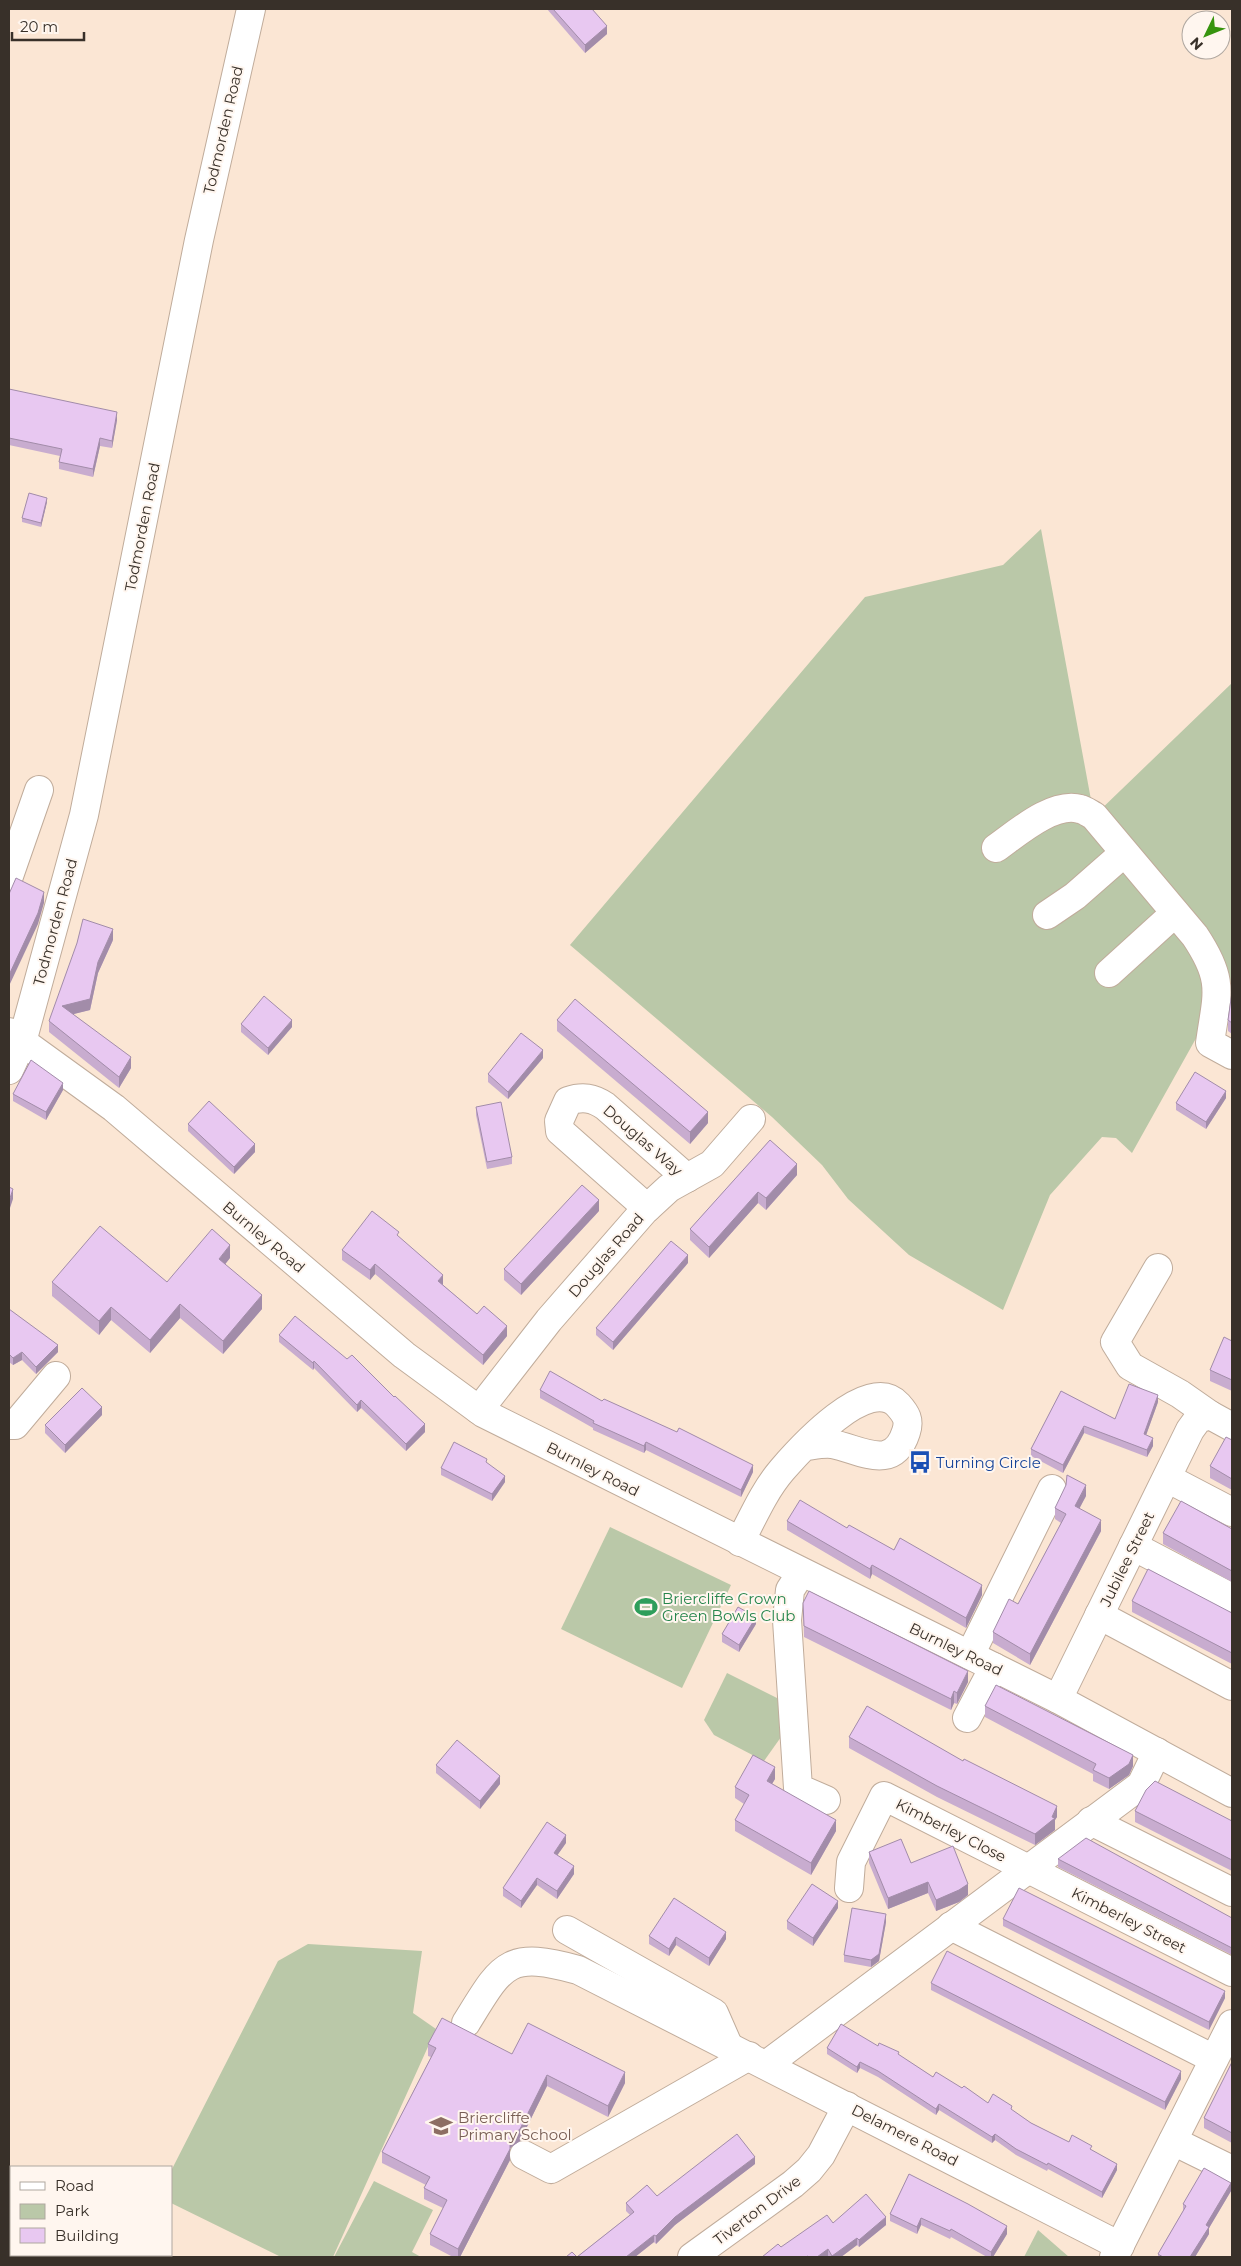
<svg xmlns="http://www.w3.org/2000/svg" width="1241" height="2266" font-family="Montserrat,sans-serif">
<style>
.green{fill:#bac8a8}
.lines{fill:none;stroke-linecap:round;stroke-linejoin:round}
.minor-casing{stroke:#c0ac9b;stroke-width:30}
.minor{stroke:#fff;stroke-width:28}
.wall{fill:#c8accf}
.shaded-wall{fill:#a28ca9}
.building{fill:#e8c8f1;stroke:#a28ca9}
.labels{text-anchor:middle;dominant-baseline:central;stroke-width:4;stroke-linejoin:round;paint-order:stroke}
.street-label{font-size:15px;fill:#383029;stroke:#fff6ef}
.transit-label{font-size:15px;fill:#164399;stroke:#fff6ef;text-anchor:start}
.leisure-label{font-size:15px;fill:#27864d;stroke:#fff6ef;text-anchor:start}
.education-label{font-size:15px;fill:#785e54;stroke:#fff6ef;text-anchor:start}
</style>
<rect width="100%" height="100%" fill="#fbe6d4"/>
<!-- green -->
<g class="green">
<path d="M1041 529 1094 816 1232 683V991L1223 990 1132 1153 1116 1138 1102 1137 1050 1195 1003 1310 909 1255 848 1199 822 1165 772 1117 570 945 865 597 1003 565Z"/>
<path d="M610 1527 731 1585 682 1688 561 1629Z"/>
<path d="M727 1673 781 1700 786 1730 764 1761 714 1735 704 1720Z"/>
<path d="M308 1944 422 1951 413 2013 436 2029 333 2257H281L171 2203V2171L278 1961Z"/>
<path d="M374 2181 433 2210 412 2252 421 2257H334Z"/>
<path d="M1038 2230 1069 2257H1024Z"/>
</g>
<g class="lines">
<defs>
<g id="minor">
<path d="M996 848C1016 834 1053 801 1080 809 1085 810 1090 814 1094 816L1195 936C1225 981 1217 993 1210 1043L1232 1055"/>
<path d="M9 876 39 790"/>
<path d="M1047 915 1075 896 1124 853"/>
<path d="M1109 973 1175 913"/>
<path d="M9 1032 114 1108 404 1355 483 1413 1058 1699 1232 1793"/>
<path d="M9 1070 22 1042 84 815 199 240 251 9"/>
<path d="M647 1208 560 1131 559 1121 568 1101C583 1096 593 1098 605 1106L687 1178"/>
<path d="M1158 1268 1115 1342 1130 1366 1180 1394 1210 1415"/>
<path d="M479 1410 549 1320 644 1211 669 1188 712 1164 751 1119"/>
<path d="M9 1425H15L56 1376"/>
<path d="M1167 1478 1232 1512"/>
<path d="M740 1542C753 1517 764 1491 782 1470 801 1448 869 1373 898 1405 906 1414 910 1420 906 1432 893 1473 860 1449 832 1444 824 1443 814 1445 806 1446"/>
<path d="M1133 1546 1232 1598"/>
<path d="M801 1573 790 1590 787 1620 798 1788 826 1800"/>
<path d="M1099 1615 1232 1686"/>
<path d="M970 1655 1052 1489"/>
<path d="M1058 1699 1190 1430 1198 1419 1210 1415 1232 1427"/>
<path d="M967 1718 994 1667"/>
<path d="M1091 1821 1232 1892"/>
<path d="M849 1888 851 1862 884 1796 1232 1972"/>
<path d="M951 1926 1214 2059"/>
<path d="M567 1930 714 2013 728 2045"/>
<path d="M466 2023C502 1965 506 1950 578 1970L1120 2246"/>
<path d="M766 2065 1141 1785 1157 1752"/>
<path d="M1173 2141 1232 2170"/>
<path d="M524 2155 551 2169 749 2056"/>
<path d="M692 2257 793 2184 809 2170 821 2155 847 2106"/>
<path d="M1114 2257 1232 2024"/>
</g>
</defs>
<!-- minor casing -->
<use href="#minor" class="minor-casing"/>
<!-- minor -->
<use href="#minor" class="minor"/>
</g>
<!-- wall -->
<g class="wall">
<path d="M547 9H592L607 34 585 53Z"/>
<path d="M9 389 117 420 112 448 100 446 93 477 59 469V462L60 456 9 445Z"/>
<path d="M47 502 41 527 22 522V518Z"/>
<path d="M113 940 98 973 90 1010 73 1014 131 1068 119 1088 49 1032V1021Z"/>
<path d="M1232 992V1034L1228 1031V1020Z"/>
<path d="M557 1020 708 1123 690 1144 557 1031Z"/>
<path d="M241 1024 292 1027 268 1055 241 1032Z"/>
<path d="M543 1058 508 1099 488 1082V1074Z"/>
<path d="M63 1090 46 1120 13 1101V1094Z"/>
<path d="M1226 1098 1206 1129 1176 1110V1103Z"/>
<path d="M476 1107 512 1157V1164L487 1169 476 1115Z"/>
<path d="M188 1124 255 1152 234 1174 188 1131Z"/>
<path d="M770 1140 797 1175 766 1210 758 1203 709 1258 690 1240V1229Z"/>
<path d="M599 1211 521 1295 504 1280V1269Z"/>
<path d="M399 1238 443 1284V1285L477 1314 507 1336 483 1365 375 1274 370 1280 342 1260V1250Z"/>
<path d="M230 1258 225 1264 262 1309 223 1354 180 1318 150 1353 111 1320 99 1335 52 1296V1282H167Z"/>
<path d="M688 1263 613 1350 596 1335V1328Z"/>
<path d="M9 1309 58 1352 36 1374 22 1360 13 1365 9 1362Z"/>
<path d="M279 1335 425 1432 406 1451 361 1408 357 1412 314 1368 313 1370 279 1342Z"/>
<path d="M1232 1341V1391L1210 1381V1370Z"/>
<path d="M540 1390 602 1401 753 1472 741 1497 646 1450 644 1453 593 1430V1428L540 1398Z"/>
<path d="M1061 1391 1115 1419 1158 1402 1146 1435 1153 1446 1147 1457 1084 1433 1063 1473 1031 1456V1449Z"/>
<path d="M102 1415 65 1453 45 1433V1425Z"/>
<path d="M1232 1440V1490L1210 1478V1466Z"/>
<path d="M487 1463 505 1482 492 1501 441 1475V1468Z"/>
<path d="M1086 1496 1079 1508 1101 1531 1030 1665 993 1643V1632L1018 1604 1061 1523 1055 1519V1508Z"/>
<path d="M787 1521 847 1528 894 1550 982 1595 966 1628 872 1574 870 1579 787 1530Z"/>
<path d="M1232 1529V1582L1163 1544V1533Z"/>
<path d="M1132 1601 1232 1613V1664L1132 1612Z"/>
<path d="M803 1603 968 1682 957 1704 954 1703 951 1710 804 1637Z"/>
<path d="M756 1624 739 1652 722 1642V1634Z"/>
<path d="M985 1706 1133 1766 1129 1775 1109 1789 1093 1781V1774L985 1717Z"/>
<path d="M849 1737 1057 1817 1055 1820V1830L1035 1845 937 1797 849 1748Z"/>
<path d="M436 1765 500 1784 480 1809 436 1773Z"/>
<path d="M775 1779 772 1784 836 1831 811 1875 735 1831V1820L744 1804 735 1798V1787Z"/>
<path d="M1135 1811 1232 1821V1871L1135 1822Z"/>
<path d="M566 1843 557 1855 574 1874 557 1899 537 1885 521 1908 503 1896V1888Z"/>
<path d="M869 1852 911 1863 968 1895 959 1902 936 1911 928 1893 888 1909 869 1863Z"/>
<path d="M1058 1859 1232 1918V1955L1058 1867Z"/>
<path d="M838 1908 813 1946 787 1929V1921Z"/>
<path d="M1003 1919 1225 1998 1209 2030 1003 1926Z"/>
<path d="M886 1922 879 1961 871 1967 844 1962V1955Z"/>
<path d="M649 1936 726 1939 709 1966 676 1945 669 1956 649 1944Z"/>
<path d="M931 1983 1181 2079 1165 2110 931 1990Z"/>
<path d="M428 2044 512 2054 625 2083 608 2117 547 2086 520 2141 510 2148V2160L460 2257H453L430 2245V2234L443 2208 424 2199V2188L426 2185 382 2163V2152L431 2057 428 2056Z"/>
<path d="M827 2048 899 2055 933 2077 962 2088 988 2103 1012 2110 1031 2123 1069 2142 1092 2150 1117 2170 1102 2198 1048 2169 1047 2171 1016 2155 995 2140 992 2143 939 2110 936 2115 878 2077 860 2068 857 2073 827 2054Z"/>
<path d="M1232 2062V2143L1204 2128V2118Z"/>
<path d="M755 2164 675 2225 656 2244 654 2242 635 2257H566H577L630 2215 626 2211V2203L657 2196Z"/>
<path d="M909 2174 1007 2234 993 2257H987L951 2237 950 2239 921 2225 917 2234 890 2221V2214Z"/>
<path d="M1231 2191 1209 2228V2234L1195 2257H1158V2254L1183 2211V2204Z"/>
<path d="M833 2223 886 2225 859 2247 857 2245 841 2257H762Z"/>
</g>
<!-- shaded-wall -->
<g class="shaded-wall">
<path d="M607 26V34L585 53V45Z"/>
<path d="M117 412V420L112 448V441Z"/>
<path d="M100 438V446L93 477V469Z"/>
<path d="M47 498V502L41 527V523Z"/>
<path d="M44 892V903L38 924 9 986V975Z"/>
<path d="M113 929V940L98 973 90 1010 62 1017V1006L98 962Z"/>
<path d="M292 1020V1027L268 1055V1048Z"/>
<path d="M543 1050V1058L508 1099V1092Z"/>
<path d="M131 1057V1068L119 1088V1077Z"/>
<path d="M63 1083V1090L46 1120V1112Z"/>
<path d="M1226 1091V1098L1206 1129V1122Z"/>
<path d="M708 1112V1123L690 1144V1132Z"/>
<path d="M255 1144V1152L234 1174V1167Z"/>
<path d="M797 1164V1175L766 1210V1198Z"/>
<path d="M13 1189V1199L9 1211V1201Z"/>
<path d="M758 1192V1203L709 1258V1247Z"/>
<path d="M599 1200V1211L521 1295V1284Z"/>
<path d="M230 1245V1258L219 1272V1259Z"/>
<path d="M688 1255V1263L613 1350V1342Z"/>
<path d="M375 1264V1274L370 1280V1270Z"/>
<path d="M443 1275V1284L438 1291V1281Z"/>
<path d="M262 1295V1309L223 1354V1341Z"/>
<path d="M180 1304V1318L150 1353V1340Z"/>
<path d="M111 1307V1320L99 1335V1321Z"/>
<path d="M507 1326V1336L483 1365V1355Z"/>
<path d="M58 1345V1352L36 1374V1367Z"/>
<path d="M22 1352V1360L13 1365V1358Z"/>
<path d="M314 1361V1368L313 1370V1363Z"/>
<path d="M1158 1395V1402L1144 1441V1434Z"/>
<path d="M361 1400V1408L357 1412V1405Z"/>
<path d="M102 1407V1415L65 1453V1445Z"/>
<path d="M425 1424V1432L406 1451V1444Z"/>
<path d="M1084 1426V1433L1063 1473V1465Z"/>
<path d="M1153 1438V1446L1147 1457V1450Z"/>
<path d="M646 1442V1450L644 1453V1446Z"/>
<path d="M753 1465V1472L741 1497V1490Z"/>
<path d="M505 1476V1482L492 1501V1494Z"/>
<path d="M1086 1485V1496L1075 1517V1506Z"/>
<path d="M1101 1520V1531L1030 1665V1654Z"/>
<path d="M872 1565V1574L870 1579V1569Z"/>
<path d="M982 1585V1595L966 1628V1618Z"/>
<path d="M756 1617V1624L739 1652V1645Z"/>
<path d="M968 1671V1682L957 1704V1693Z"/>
<path d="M954 1691V1703L951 1710V1699Z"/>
<path d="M1133 1755V1766L1129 1775 1109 1789V1778Z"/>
<path d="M775 1767V1779L767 1792V1781Z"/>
<path d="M500 1776V1784L480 1809V1801Z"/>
<path d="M1057 1806V1817L1055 1820V1830L1035 1845V1834L1052 1817Z"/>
<path d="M836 1820V1831L811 1875V1863Z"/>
<path d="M566 1835V1843L554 1860V1853Z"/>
<path d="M574 1866V1874L557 1899V1891Z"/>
<path d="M537 1878V1885L521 1908V1901Z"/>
<path d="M928 1882V1893L888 1909V1898Z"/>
<path d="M968 1884V1895L959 1902 936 1911V1900Z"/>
<path d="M838 1901V1908L813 1946V1938Z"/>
<path d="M886 1914V1922L879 1961 871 1967V1960Z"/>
<path d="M726 1932V1939L709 1966V1958Z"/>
<path d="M676 1937V1945L669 1956V1949Z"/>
<path d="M1225 1991V1998L1209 2030V2022Z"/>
<path d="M860 2062V2068L857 2073V2067Z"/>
<path d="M1181 2071V2079L1165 2110V2102Z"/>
<path d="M625 2072V2083L608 2117V2106Z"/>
<path d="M547 2075V2086L520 2141 510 2148V2160L460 2257H458V2249L510 2137Z"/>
<path d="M939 2104V2110L936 2115V2109Z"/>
<path d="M995 2134V2140L992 2143V2137Z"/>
<path d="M755 2157V2164L675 2225 656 2244V2236L675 2217Z"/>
<path d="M1117 2164V2170L1102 2198V2192Z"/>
<path d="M1231 2183V2191L1209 2228V2234L1195 2257H1190L1206 2225Z"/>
<path d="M886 2217V2225L859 2247V2240Z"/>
<path d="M921 2218V2225L917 2234V2227Z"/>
<path d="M1007 2226V2234L993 2257H991V2252Z"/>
<path d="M654 2235V2242L635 2257H626Z"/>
<path d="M857 2238V2245L841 2257H832V2256Z"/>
<path d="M828 2249V2257H817Z"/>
</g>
<!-- building -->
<g class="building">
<path d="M553 9H592L607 26 585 45Z"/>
<path d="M9 389 117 412 112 441 100 438 93 469 59 462 62 449 9 438Z"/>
<path d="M29 493 47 498 41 523 22 518Z"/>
<path d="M16 878 44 892 38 913 9 975V894Z"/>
<path d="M83 919 113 929 98 962 90 999 62 1006 131 1057 119 1077 49 1021 77 943Z"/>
<path d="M1232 992V1023L1228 1020Z"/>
<path d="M264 996 292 1020 268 1048 241 1024Z"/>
<path d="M575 999 708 1112 690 1132 557 1020Z"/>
<path d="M521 1033 543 1050 508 1092 488 1074Z"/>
<path d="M31 1060 63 1083 46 1112 13 1094Z"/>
<path d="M1195 1072 1226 1091 1206 1122 1176 1103Z"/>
<path d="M209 1101 255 1144 234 1167 188 1124Z"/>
<path d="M501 1102 512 1157 487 1162 476 1107Z"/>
<path d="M770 1140 797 1164 766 1198 758 1192 709 1247 690 1229Z"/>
<path d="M582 1185 599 1200 521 1284 504 1269Z"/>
<path d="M9 1187 13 1189 9 1201Z"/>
<path d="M372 1211 399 1232 397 1235 443 1275 438 1281 477 1314 484 1306 507 1326 483 1355 375 1264 370 1270 342 1250Z"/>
<path d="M100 1226 167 1282 212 1229 230 1245 219 1259 262 1295 223 1341 180 1304 150 1340 111 1307 99 1321 52 1282Z"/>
<path d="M671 1241 688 1255 613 1342 596 1328Z"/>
<path d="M9 1309 58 1345 36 1367 22 1352 13 1358 9 1354Z"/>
<path d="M295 1316 347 1359 352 1355 394 1397 395 1396 425 1424 406 1444 361 1400 357 1405 314 1361 313 1363 279 1335Z"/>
<path d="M1224 1337 1232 1341V1380L1210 1370Z"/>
<path d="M550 1371 602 1401 604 1399 677 1432 679 1428 753 1465 741 1490 646 1442 644 1446 593 1423 594 1421 540 1390Z"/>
<path d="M1129 1384 1158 1395 1144 1434 1153 1438 1147 1450 1084 1426 1063 1465 1031 1449 1061 1391 1115 1419Z"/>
<path d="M82 1388 102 1407 65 1445 45 1425Z"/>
<path d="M1226 1437 1232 1440V1479L1210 1466Z"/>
<path d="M454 1442 487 1459 486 1462 505 1476 492 1494 441 1468Z"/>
<path d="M1067 1475 1086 1485 1075 1506 1101 1520 1030 1654 993 1632 1009 1599 1018 1604 1066 1514 1055 1508 1066 1485Z"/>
<path d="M800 1500 847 1528 849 1525 894 1550 900 1538 982 1585 966 1618 872 1565 870 1569 787 1521Z"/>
<path d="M1181 1501 1232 1529V1571L1163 1533Z"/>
<path d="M1148 1569 1232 1613V1653L1132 1601Z"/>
<path d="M809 1591 968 1671 957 1693 954 1691 951 1699 804 1626 803 1603Z"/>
<path d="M738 1607 756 1617 739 1645 722 1634Z"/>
<path d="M996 1685 1133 1755 1129 1764 1109 1778 1093 1770 1096 1764 985 1706Z"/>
<path d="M867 1706 963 1761 964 1759 1057 1806 1052 1817 1055 1818 1035 1834 937 1786 849 1737Z"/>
<path d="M457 1740 500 1776 480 1801 436 1765Z"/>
<path d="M753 1755 775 1767 767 1781 836 1820 811 1863 735 1820 749 1795 735 1787Z"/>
<path d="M1155 1781 1232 1821V1860L1135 1811 1146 1790Z"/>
<path d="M547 1822 566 1835 554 1853 574 1866 557 1891 537 1878 521 1901 503 1888Z"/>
<path d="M1086 1838 1232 1918V1948L1058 1859Z"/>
<path d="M901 1839 911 1863 953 1846 968 1884 959 1890 936 1900 928 1882 888 1898 869 1852Z"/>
<path d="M812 1884 838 1901 813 1938 787 1921Z"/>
<path d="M1019 1888 1225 1991 1209 2022 1003 1919Z"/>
<path d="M674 1898 726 1932 709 1958 676 1937 669 1949 649 1936Z"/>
<path d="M852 1908 886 1914 879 1954 871 1960 844 1955Z"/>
<path d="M947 1951 1181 2071 1165 2102 931 1983Z"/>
<path d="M442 2018 512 2054 528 2023 625 2072 608 2106 547 2075 520 2129 510 2137V2149L458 2249 430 2234 447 2200 424 2188 430 2177 382 2152 436 2048 428 2044Z"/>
<path d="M841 2024 878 2046 879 2043 899 2052 898 2054 933 2077 936 2072 962 2088 964 2086 988 2103 993 2094 1012 2106 1011 2109 1031 2123 1069 2142 1072 2135 1092 2146 1090 2149 1117 2164 1102 2192 1048 2163 1047 2165 1016 2149 995 2134 992 2137 939 2104 936 2109 878 2071 860 2062 857 2067 827 2048Z"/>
<path d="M1232 2062V2133L1204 2118Z"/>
<path d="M737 2134 755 2157 675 2217 656 2236 654 2235 626 2257H566L572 2252 577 2257 634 2212 626 2203 647 2185 657 2196Z"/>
<path d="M1204 2168 1231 2183 1206 2225 1209 2227 1190 2257H1163L1158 2254 1186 2206 1183 2204Z"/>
<path d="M909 2174 968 2204 1007 2226 991 2252 951 2229 950 2231 921 2218 917 2227 890 2214Z"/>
<path d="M866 2194 886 2217 859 2240 857 2238 832 2256 828 2249 817 2257H809L808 2256 806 2257H762L778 2244 781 2247 827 2215 833 2223Z"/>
</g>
<!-- icons -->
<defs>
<symbol id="bus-bare" viewBox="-9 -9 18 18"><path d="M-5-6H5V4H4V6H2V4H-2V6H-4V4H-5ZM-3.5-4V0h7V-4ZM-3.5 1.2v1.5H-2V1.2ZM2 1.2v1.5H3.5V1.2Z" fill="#1a4fb4" stroke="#fff6ef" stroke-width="2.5" paint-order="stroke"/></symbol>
<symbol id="stadium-bare" viewBox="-9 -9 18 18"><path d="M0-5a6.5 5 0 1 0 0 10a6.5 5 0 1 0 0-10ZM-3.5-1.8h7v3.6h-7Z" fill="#2e9e5b" stroke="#fff6ef" stroke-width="2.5" paint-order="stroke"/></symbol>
<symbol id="school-bare" viewBox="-9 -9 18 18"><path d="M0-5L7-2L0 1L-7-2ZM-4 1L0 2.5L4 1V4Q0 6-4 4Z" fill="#8d6e63" stroke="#fff6ef" stroke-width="2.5" paint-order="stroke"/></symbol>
</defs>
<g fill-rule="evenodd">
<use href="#bus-bare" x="904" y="1446" width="32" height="32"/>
<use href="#stadium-bare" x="630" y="1591" width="32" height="32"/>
<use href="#school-bare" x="425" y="2110" width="32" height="32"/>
</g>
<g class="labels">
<!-- street labels -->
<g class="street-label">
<text transform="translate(223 130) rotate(-77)">Todmorden Road</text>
<text transform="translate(142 527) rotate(-79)">Todmorden Road</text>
<text transform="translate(55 922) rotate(-75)">Todmorden Road</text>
<text transform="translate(643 1140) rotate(41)">Douglas Way</text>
<text transform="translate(264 1237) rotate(40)">Burnley Road</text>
<text transform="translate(606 1255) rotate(-49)">Douglas Road</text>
<text transform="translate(593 1469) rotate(27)">Burnley Road</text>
<text transform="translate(1127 1559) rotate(-64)">Jubilee Street</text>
<text transform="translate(956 1649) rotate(26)">Burnley Road</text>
<text transform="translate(951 1830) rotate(27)">Kimberley Close</text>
<text transform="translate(1129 1920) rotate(27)">Kimberley Street</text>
<text transform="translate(905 2135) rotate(27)">Delamere Road</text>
<text transform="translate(757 2210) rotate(-37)">Tiverton Drive</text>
</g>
<!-- transit labels -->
<g class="transit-label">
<text x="936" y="1462">Turning Circle</text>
</g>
<!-- leisure labels -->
<g class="leisure-label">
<text x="662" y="1598">Briercliffe Crown<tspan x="662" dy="17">Green Bowls Club</tspan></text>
</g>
<!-- education labels -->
<g class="education-label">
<text x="458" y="2117">Briercliffe<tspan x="458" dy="17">Primary School</tspan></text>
</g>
</g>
<!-- border -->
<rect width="1241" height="2266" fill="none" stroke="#383029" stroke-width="20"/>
<!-- legend -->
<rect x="10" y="2166" width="162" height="90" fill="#fff6ef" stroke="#afa7a0"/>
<rect x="20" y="2182" width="25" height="8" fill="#ffffff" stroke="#afa7a0"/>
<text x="55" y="2191" font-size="15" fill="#383029">Road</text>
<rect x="20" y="2204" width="25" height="15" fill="#bac8a8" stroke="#afa7a0"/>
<text x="55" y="2216" font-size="15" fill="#383029">Park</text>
<rect x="20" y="2228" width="25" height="15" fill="#e8c8f1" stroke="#afa7a0"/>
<text x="55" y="2241" font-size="15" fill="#383029">Building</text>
<!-- north arrow -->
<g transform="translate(1206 35) rotate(227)"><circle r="24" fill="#fff6ef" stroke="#afa7a0"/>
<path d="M0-4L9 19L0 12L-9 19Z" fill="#37940e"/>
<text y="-8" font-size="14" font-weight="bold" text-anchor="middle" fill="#383029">N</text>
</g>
<!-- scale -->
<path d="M12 32v8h72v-8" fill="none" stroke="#383029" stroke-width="2.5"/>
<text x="20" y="32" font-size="15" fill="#383029" stroke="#fff6ef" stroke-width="4" paint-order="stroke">20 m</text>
</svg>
